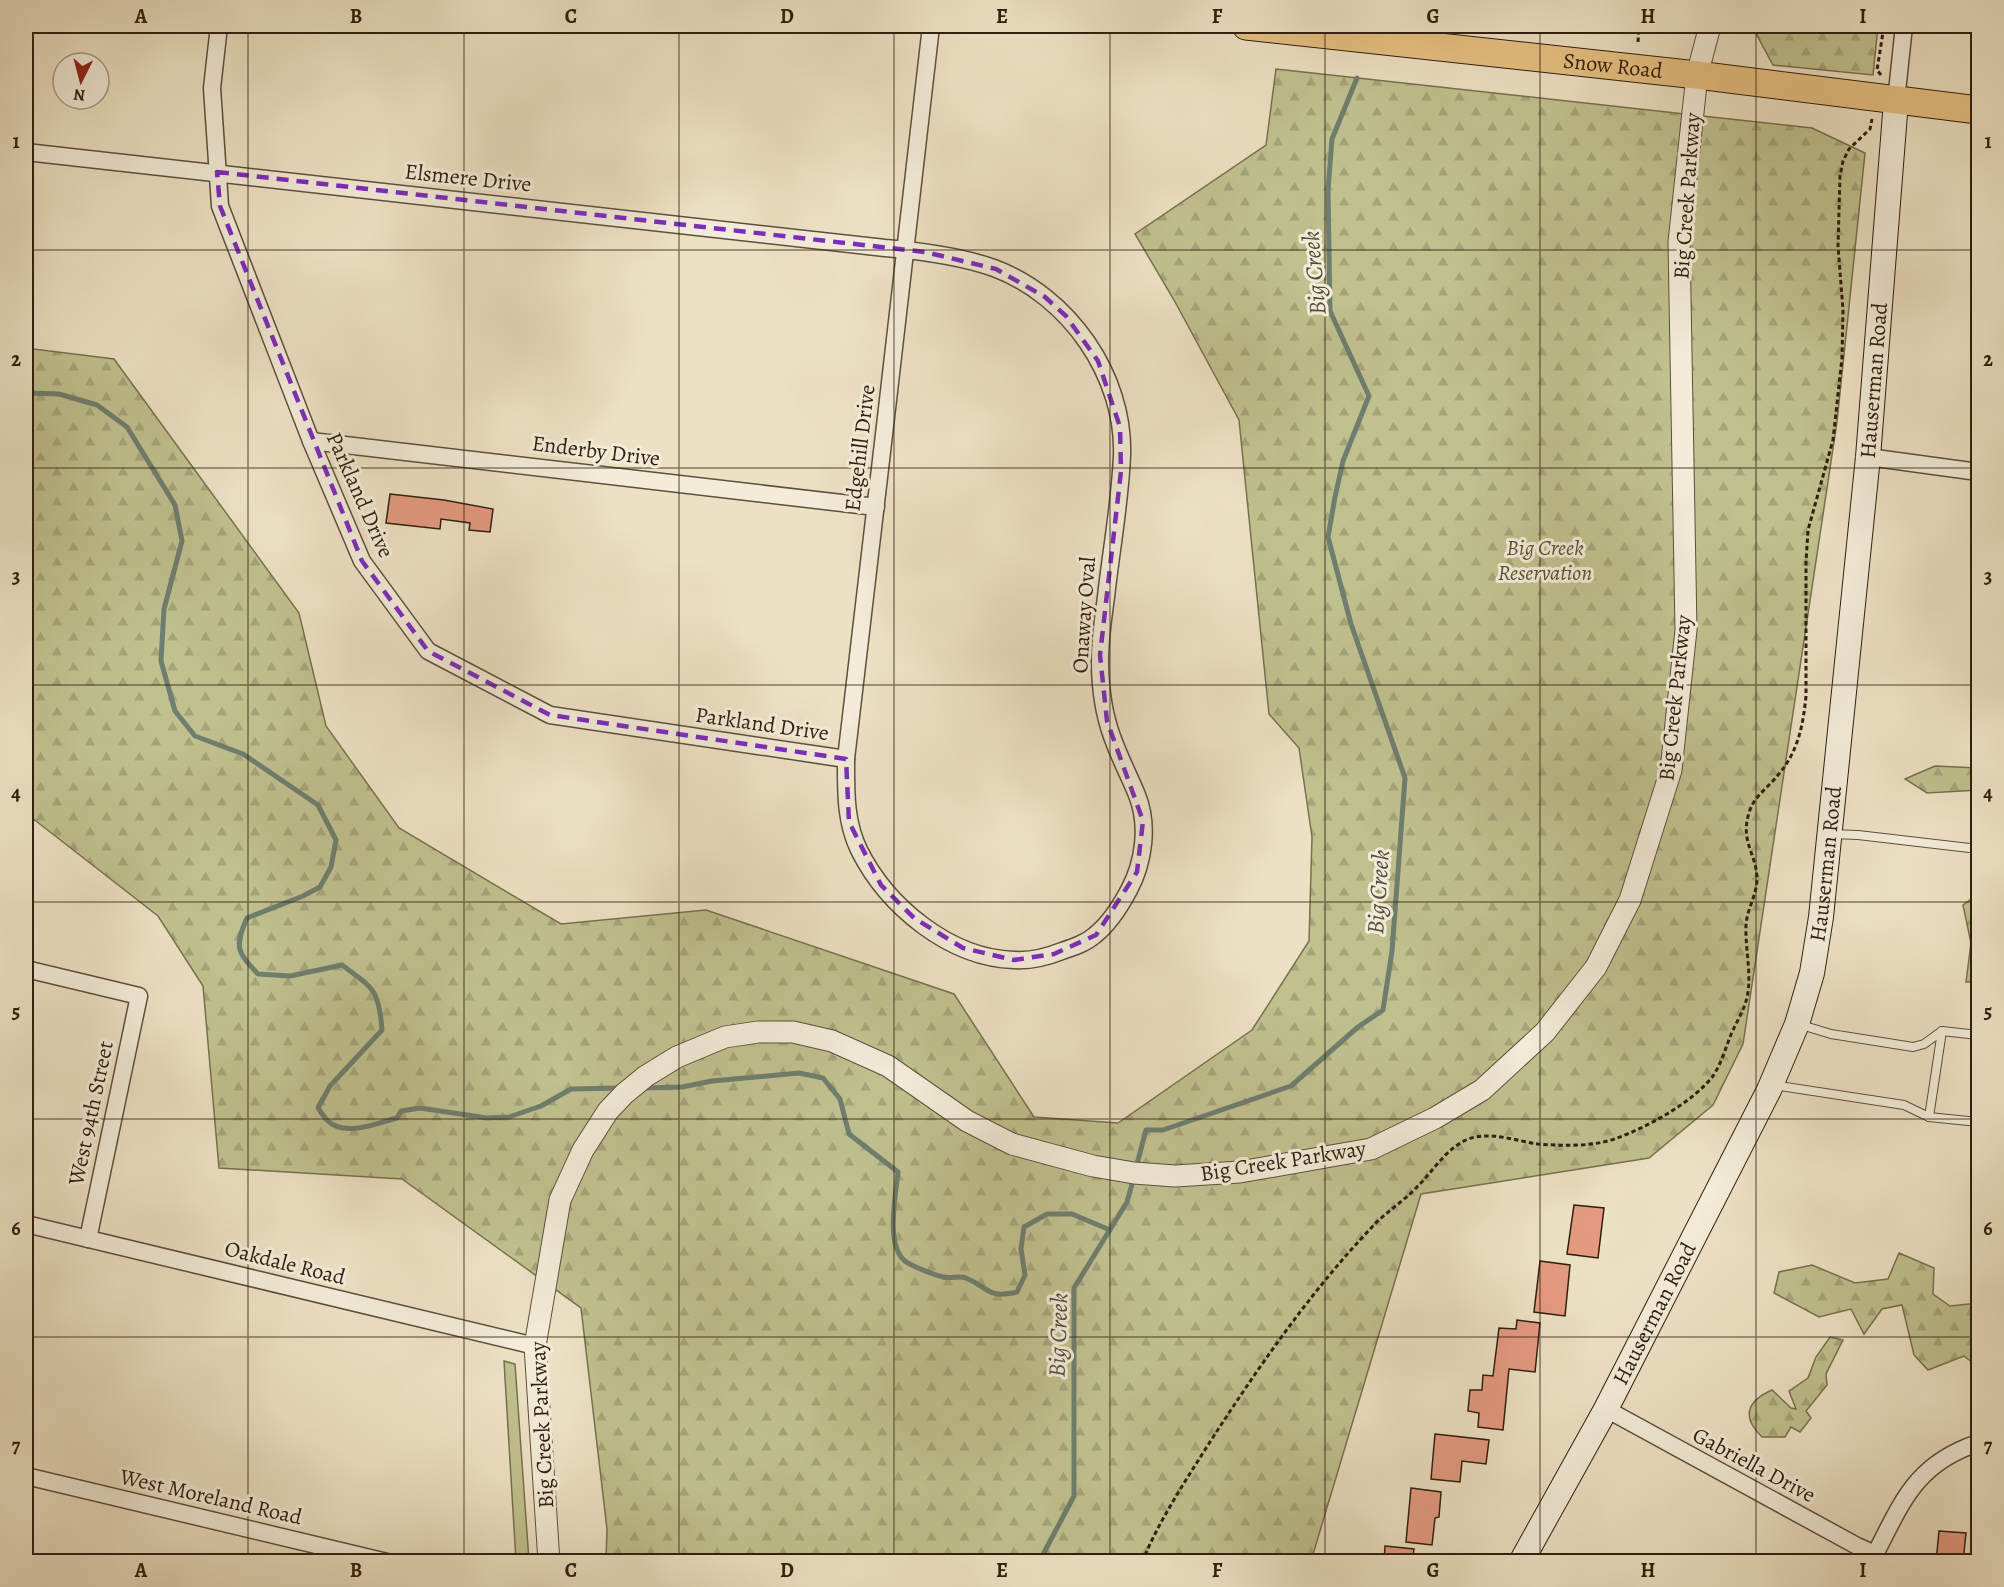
<svg xmlns="http://www.w3.org/2000/svg" width="2004" height="1587" font-family="Alegreya,serif">
<style>
.green{fill:#c0c18f;stroke:#78704e;stroke-width:1.5}
.forest{fill:url(#forest-firs);stroke:#78704e;stroke-width:1.5}
.lines{fill:none;stroke-linecap:round;stroke-linejoin:round}
.stream{stroke:#6f7e6e;stroke-width:5}
.building{fill:#e49a81;stroke:#2f1e0e;stroke-width:1.5}
.service-casing{stroke:#5e4f3c;stroke-width:10}
.minor-casing{stroke:#5e4f3c;stroke-width:19}
.tertiary-casing{stroke:#5e4f3c;stroke-width:23}
.secondary-casing{stroke:#2f1e0e;stroke-width:26}
.primary-casing{stroke:#2f1e0e;stroke-width:29}
.path{stroke:#2f1e0e;stroke-width:3;stroke-dasharray:4.5 3;stroke-linecap:butt}
.service{stroke:#f3ecd9;stroke-width:8}
.minor{stroke:#f3ecd9;stroke-width:16}
.tertiary{stroke:#f3ecd9;stroke-width:21}
.secondary{stroke:#f3ecd9;stroke-width:24}
.primary{stroke:#e6c082;stroke-width:27}
.marked{fill:none;stroke:#7b2cbf;stroke-width:4.5;stroke-dasharray:12 8;stroke-linejoin:round}
.grid{fill:none;stroke:#2f1e0e;stroke-width:1.5;stroke-opacity:0.55}
.labels{text-anchor:middle;dominant-baseline:central;stroke-width:6;stroke-linejoin:round;paint-order:stroke}
.street-label{font-size:22px;fill:#2f1e0e;stroke:#f3ecd9}
.park-label{font-size:22px;font-style:italic;fill:#5a4f35;stroke:#f3ecd9}
.water-label{font-size:24px;font-style:italic;fill:#4f4e3e;stroke:#f3ecd9}
.neatline{fill:none;stroke:#2f1e0e;stroke-width:2}
.grid-label{font-size:20px;text-anchor:middle;font-weight:bold;fill:#2f1e0e}
</style>
<defs>
<pattern id="forest-firs" width="22" height="20" patternUnits="userSpaceOnUse" patternTransform="scale(1.5)"><rect width="22" height="20" fill="#c0c18f"/><path d="M5 1l3.5 6h-7zM16 11l3.5 6h-7z" fill="#a5a57a"/></pattern>
</defs>
<rect width="100%" height="100%" fill="#ede1c4"/>
<filter id="stains"><feTurbulence type="fractalNoise" baseFrequency=".00333" numOctaves="4"/><feColorMatrix values="0 0 0 0 .2 0 0 0 0 .09 0 0 0 0 .02 0 0 0 .5 -.17"/></filter>
<radialGradient id="worn" r=".72"><stop offset=".6" stop-color="#630" stop-opacity="0"/><stop offset="1" stop-color="#630" stop-opacity=".3"/></radialGradient>
<!-- green -->
<path class="green" d="M504 1361 515 1364 529 1561H516Z"/>
<!-- forest -->
<g class="forest">
<path d="M1752 26H1878L1873 75 1773 65Z"/>
<path d="M1276 69 1812 128 1865 153 1837 422 1743 1044 1713 1105 1649 1158 1421 1194 1311 1561H606L607 1529 581 1308 402 1179 219 1168 203 986 158 916 36 821 26 815V348L114 359 299 613 326 726 399 828 561 924 706 910 954 994 1034 1117 1118 1123 1252 1030 1309 941 1312 837 1299 748 1269 714 1239 420 1174 300 1135 234 1266 145Z"/>
<path d="M1935 766 1978 768V790L1927 793 1905 779Z"/>
<path d="M1978 894V982H1966L1971 943 1963 905Z"/>
<path d="M1899 1253 1934 1268 1933 1294 1950 1306 1978 1303V1367L1964 1356 1928 1370 1914 1355 1902 1305 1882 1309 1864 1334 1851 1309 1819 1317 1774 1293 1779 1272 1812 1265 1855 1283 1888 1279Z"/>
<path d="M1830 1337 1843 1340 1826 1374 1827 1385 1806 1411 1811 1418 1800 1432 1791 1427 1785 1437H1762C1741 1417 1747 1401 1772 1390L1791 1408 1796 1409 1789 1391 1808 1378 1816 1357Z"/>
</g>
<g class="lines">
<!-- stream -->
<g class="stream">
<path d="M26 393 59 394 97 405 127 427 175 505 182 541 164 609 161 661 175 711 195 736 243 754 318 805 336 840 331 867 320 887 303 896 247 918C234 947 237 952 258 974L290 976 342 965C373 988 379 989 382 1030L330 1086 318 1108C321 1112 324 1117 327 1120 344 1138 377 1123 397 1118L401 1111 420 1108 487 1118 509 1117 541 1106 571 1089 620 1088"/>
<path d="M644 1088 682 1087 712 1081 799 1073 823 1078 840 1099 849 1134 898 1172C896 1194 885 1245 905 1261 911 1266 935 1275 943 1277 951 1279 959 1275 966 1278 990 1288 987 1299 1017 1292L1025 1275 1021 1249 1024 1227 1047 1214H1072L1110 1230"/>
<path d="M1136 1168 1146 1130H1163L1291 1086 1358 1027 1383 1010 1392 951 1405 778 1351 624 1328 537 1335 497 1343 461 1369 396 1330 311 1328 190 1332 139 1357 78"/>
<path d="M1039 1562 1074 1496V1288L1127 1202 1134 1177"/>
</g>
</g>
<!-- building -->
<g class="building">
<path d="M390 494 444 500 493 509 490 532 469 530 470 523 441 519 440 529 386 523Z"/>
<path d="M1574 1205 1604 1208 1598 1258 1567 1254Z"/>
<path d="M1540 1261 1570 1265 1565 1316 1534 1312Z"/>
<path d="M1517 1320 1540 1323 1535 1372 1509 1369 1503 1430 1478 1427 1479 1413 1468 1411 1470 1390H1482L1483 1375 1493 1376 1499 1328 1516 1329Z"/>
<path d="M1435 1434 1489 1440 1486 1464 1462 1461 1460 1482 1431 1479Z"/>
<path d="M1411 1488 1441 1492 1439 1517 1435 1518 1432 1545 1406 1542Z"/>
<path d="M1939 1531 1966 1533 1963 1562H1936Z"/>
<path d="M1385 1546 1414 1549 1412 1562H1384Z"/>
</g>
<g class="lines">
<defs>
<g id="service">
<path d="M1830 834 1858 835 1978 849"/>
<path d="M1798 1024 1831 1034 1913 1047 1924 1044 1942 1031 1978 1035"/>
<path d="M1773 1085 1904 1105 1929 1117 1978 1122"/>
<path d="M1929 1117 1942 1031"/>
</g>
<g id="minor">
<path d="M219 26 212 88 220 206 311 441 362 561 428 651 550 715 846 759"/>
<path d="M1896 101 1904 26"/>
<path d="M26 152 885 248C921 251 960 256 994 268 1069 296 1125 376 1122 456 1120 503 1111 551 1106 597 1102 626 1098 654 1101 684 1102 696 1104 709 1107 720 1113 746 1127 770 1137 795 1149 825 1144 862 1129 890 1121 905 1109 924 1095 935 1086 943 1074 947 1062 951 1047 957 1030 961 1014 960 949 958 887 906 859 850 845 821 846 791 846 759 875 515 903 270 931 26"/>
<path d="M311 441 876 507"/>
<path d="M1868 457 1978 472"/>
<path d="M26 969 139 996 88 1239"/>
<path d="M26 1224 535 1346"/>
<path d="M1606 1409 1857 1546 1875 1554 1878 1562"/>
<path d="M26 1476 387 1562"/>
<path d="M1871 1562C1901 1506 1912 1465 1978 1443"/>
</g>
<path id="tertiary" d="M549 1562 535 1346 560 1200 583 1150 608 1111 624 1094 646 1076 677 1057 725 1037 758 1032H793L832 1041 888 1066 967 1121 1012 1144 1093 1166 1134 1173 1175 1176 1240 1172 1371 1149 1435 1118 1482 1090 1545 1032 1596 967 1630 900 1671 770 1686 630 1679 242 1697 75 1710 26"/>
<g id="secondary">
<path id="s1" d="M1521 1562 1606 1409 1769 1090 1797 1024 1812 973 1821 917 1868 457 1896 101"/>
</g>
<g id="primary">
<path id="s2" d="M1246 26 1697 75 1978 110"/>
</g>
</defs>
<!-- service casing -->
<use href="#service" class="service-casing"/>
<!-- minor casing -->
<use href="#minor" class="minor-casing"/>
<!-- tertiary casing -->
<use href="#tertiary" class="tertiary-casing"/>
<!-- secondary casing -->
<use href="#secondary" class="secondary-casing"/>
<!-- primary casing -->
<use href="#primary" class="primary-casing"/>
<!-- path -->
<g class="path">
<path d="M1638 42 1639 26"/>
<path d="M1881 75 1877 70 1884 26"/>
<path d="M1142 1562C1159 1521 1184 1483 1208 1445 1257 1369 1310 1292 1373 1226 1386 1212 1404 1201 1418 1186 1433 1171 1446 1149 1466 1140 1488 1130 1516 1141 1538 1144 1563 1146 1593 1147 1617 1138 1648 1127 1693 1102 1713 1076 1721 1064 1725 1050 1730 1037 1736 1022 1746 1008 1748 992 1751 970 1745 947 1746 925 1747 909 1757 895 1757 878 1756 853 1740 841 1749 813 1753 797 1768 788 1778 775 1798 752 1803 726 1806 696V562L1808 530 1833 440 1842 358 1843 310 1838 246 1840 176 1843 161 1849 149 1870 129 1872 119"/>
</g>
<!-- service -->
<use href="#service" class="service"/>
<!-- minor -->
<use href="#minor" class="minor"/>
<!-- tertiary -->
<use href="#tertiary" class="tertiary"/>
<!-- secondary -->
<use href="#secondary" class="secondary"/>
<!-- primary -->
<use href="#primary" class="primary"/>
</g>
<!-- marked area -->
<path class="marked" d="M217 172 925 252 996 269 1045 297 1066 316 1098 361 1120 427 1121 471 1100 655 1107 721 1143 821 1137 872 1096 935 1054 954 1014 960 963 948 914 918 881 885 849 822 846 759 550 715 428 651 362 561 220 206Z"/>
<!-- grid -->
<path class="grid" d="M248 26V1562M464 26V1562M679 26V1562M894 26V1562M1110 26V1562M1325 26V1562M1540 26V1562M1756 26V1562M26 250H1978M26 468H1978M26 685H1978M26 902H1978M26 1119H1978M26 1337H1978"/>
<g class="labels">
<!-- street labels -->
<g class="street-label">
<text stroke="none"><textPath href="#s2" startOffset="369">Snow Road</textPath></text>
<text transform="translate(468 178) rotate(6)">Elsmere Drive</text>
<text transform="translate(1687 196) rotate(-86)">Big Creek Parkway</text>
<text stroke="none"><textPath href="#s1" startOffset="1254">Hauserman Road</textPath></text>
<text transform="translate(860 448) rotate(-83)">Edgehill Drive</text>
<text transform="translate(596 451) rotate(7)">Enderby Drive</text>
<text transform="translate(360 495) rotate(66)">Parkland Drive</text>
<text transform="translate(1084 615) rotate(-86)">Onaway Oval</text>
<text transform="translate(1675 698) rotate(-84)">Big Creek Parkway</text>
<text transform="translate(762 724) rotate(8)">Parkland Drive</text>
<text stroke="none"><textPath href="#s1" startOffset="768">Hauserman Road</textPath></text>
<text transform="translate(91 1113) rotate(-78)">West 94th Street</text>
<text transform="translate(1283 1161) rotate(-9)">Big Creek Parkway</text>
<text transform="translate(285 1263) rotate(14)">Oakdale Road</text>
<text stroke="none"><textPath href="#s1" startOffset="282">Hauserman Road</textPath></text>
<text transform="translate(542 1425) rotate(-93)">Big Creek Parkway</text>
<text transform="translate(1754 1465) rotate(28)">Gabriella Drive</text>
<text transform="translate(211 1497) rotate(13)">West Moreland Road</text>
</g>
<!-- park labels -->
<g class="park-label">
<text x="1545" y="548">Big Creek<tspan x="1545" dy="25">Reservation</tspan></text>
</g>
<!-- water labels -->
<g class="water-label">
<text transform="translate(1314 273) rotate(-95)">Big Creek</text>
<text transform="translate(1378 892) rotate(-86)">Big Creek</text>
<text transform="translate(1058 1335) rotate(-88)">Big Creek</text>
</g>
</g>
<!-- margin -->
<rect width="2004" height="1587" fill="none" stroke="#ede1c4" stroke-width="66"/>
<!-- north arrow -->
<g transform="translate(81 81) rotate(186)"><circle r="28" fill="#f3ecd9" stroke="#a59a88" stroke-width="1.5"/>
<path d="M0-4.5L10 22L0 15L-10 22Z" fill="#8f2418"/>
<text y="-9" font-size="16" font-weight="bold" text-anchor="middle" fill="#2f1e0e">N</text>
</g>
<rect x="33" y="33" width="1938" height="1521" class="neatline"/>
<g class="grid-label">
<text x="141" y="23">A</text>
<text x="356" y="23">B</text>
<text x="571" y="23">C</text>
<text x="787" y="23">D</text>
<text x="1002" y="23">E</text>
<text x="1217" y="23">F</text>
<text x="1433" y="23">G</text>
<text x="1648" y="23">H</text>
<text x="1863" y="23">I</text>
<text x="16" y="148">1</text>
<text x="1988" y="148">1</text>
<text x="16" y="366">2</text>
<text x="1988" y="366">2</text>
<text x="16" y="583">3</text>
<text x="1988" y="583">3</text>
<text x="16" y="800">4</text>
<text x="1988" y="800">4</text>
<text x="16" y="1018">5</text>
<text x="1988" y="1018">5</text>
<text x="16" y="1235">6</text>
<text x="1988" y="1235">6</text>
<text x="16" y="1452">7</text>
<text x="1988" y="1452">7</text>
<text x="141" y="1577">A</text>
<text x="356" y="1577">B</text>
<text x="571" y="1577">C</text>
<text x="787" y="1577">D</text>
<text x="1002" y="1577">E</text>
<text x="1217" y="1577">F</text>
<text x="1433" y="1577">G</text>
<text x="1648" y="1577">H</text>
<text x="1863" y="1577">I</text>
</g>
<rect width="100%" height="100%" filter="url(#stains)"/>
<rect width="100%" height="100%" fill="url(#worn)"/>
</svg>
